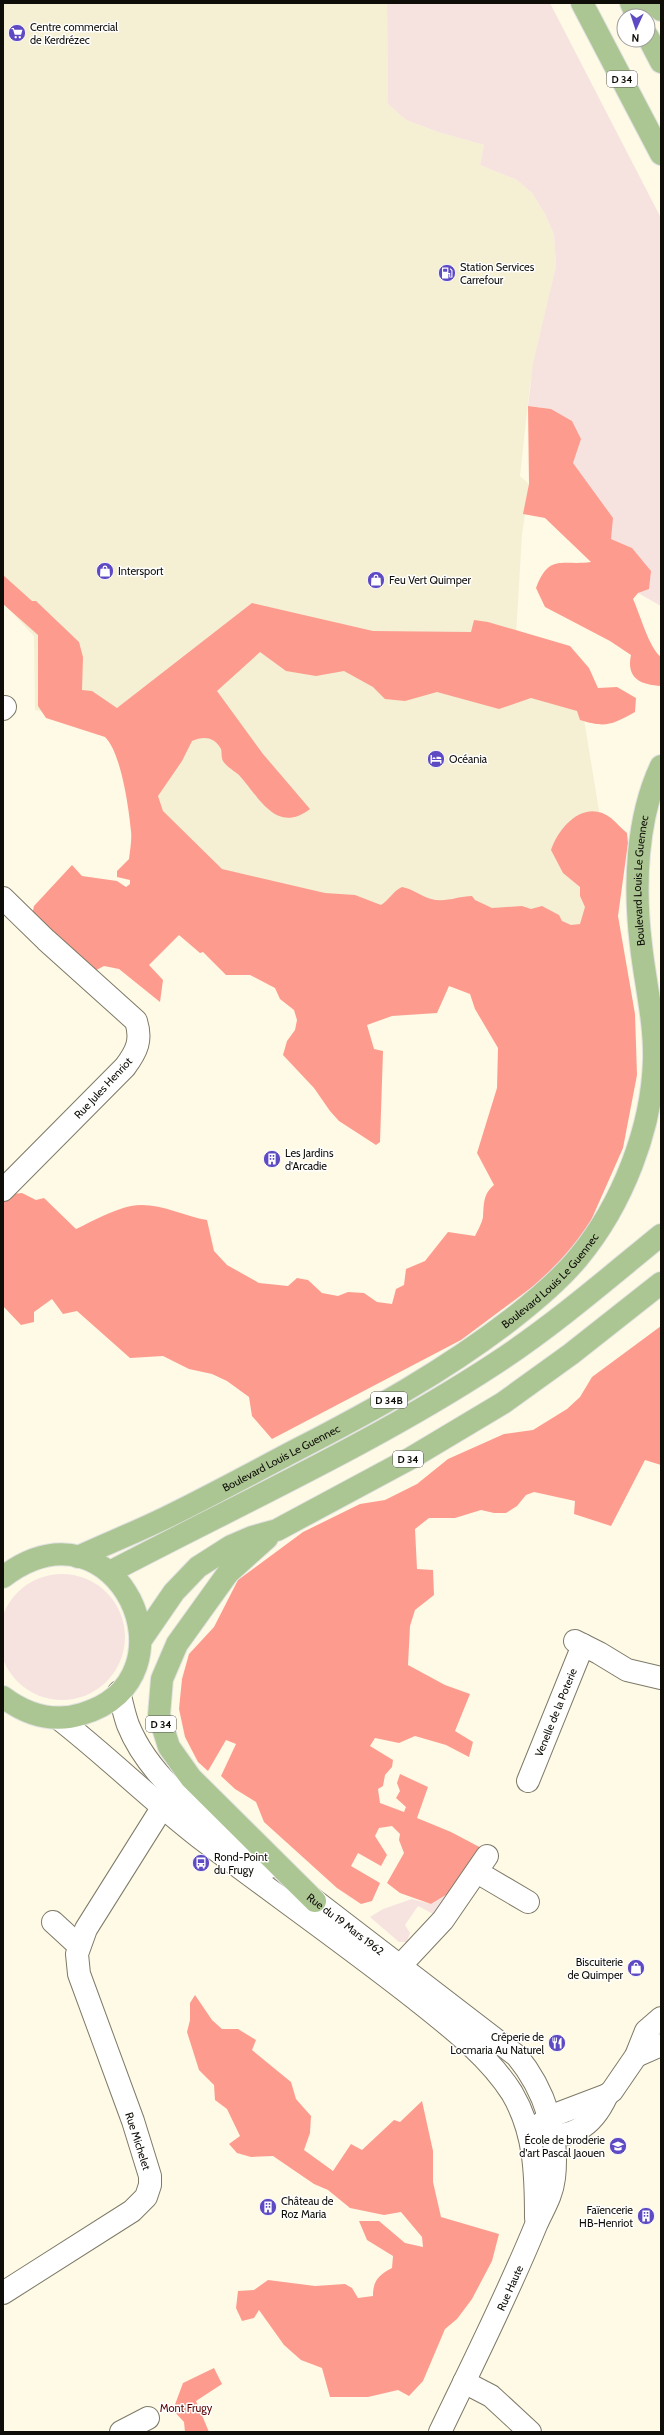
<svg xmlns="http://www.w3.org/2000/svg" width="664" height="2435" font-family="Cabin,sans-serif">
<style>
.built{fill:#f5efd3}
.green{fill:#f6e3e0}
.forest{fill:#fd9c8e}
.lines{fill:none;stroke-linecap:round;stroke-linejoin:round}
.street-casing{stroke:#7e7a68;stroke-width:24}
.secondary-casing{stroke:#7e7a68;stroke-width:24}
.primary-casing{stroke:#e2e2e1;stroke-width:24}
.street{stroke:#fff;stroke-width:22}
.secondary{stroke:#fff;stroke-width:22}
.primary{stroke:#abc593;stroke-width:22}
.labels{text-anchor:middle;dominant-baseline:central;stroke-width:3;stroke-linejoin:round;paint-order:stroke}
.shield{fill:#fff;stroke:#575651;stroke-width:1}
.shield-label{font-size:10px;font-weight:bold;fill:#0f0d07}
.poi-label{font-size:11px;fill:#0f0d07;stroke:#fff;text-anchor:start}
.street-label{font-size:11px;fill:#0f0d07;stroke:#fff}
.park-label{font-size:11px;fill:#5c0504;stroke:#fff}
</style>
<rect width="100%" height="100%" fill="#fefae6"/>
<!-- built -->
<path class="built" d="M3 3H387L388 104 406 120 438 132 484 145 480 165 517 180 532 193 545 214 554 235 556 266 530 385 520 476 529 484 522 535 515 651 576 671 606 853 615 951 145 903 122 732 106 723 35 710 34 636 3 603Z"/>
<!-- green -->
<g class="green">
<path d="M387 3H550L661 218V606L638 593 632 548 611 539 585 481 572 463 581 439 551 409 528 406 533 364 556 266 554 235 545 214 532 193 517 180 480 165 484 145 438 132 406 120 388 104Z"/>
<circle cx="62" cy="1637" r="63"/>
<path d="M456 1881 463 1884 439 1917 418 1906 405 1925 410 1933 407 1942H399L370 1917 383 1909 412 1899 431 1904 449 1893Z"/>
</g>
<!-- forest -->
<g class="forest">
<path d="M528 406 551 409 572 421 581 439 573 463 613 518 611 539 632 548 651 571 649 589 638 593 633 599C640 614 649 648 661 657V686C640 685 626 678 631 655L610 641 545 607 536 588C549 553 562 566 591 562L545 518 523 514 529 484Z"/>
<path d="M3 575 32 601H36L79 642 83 657 82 690 92 691 117 708 252 603 373 631 471 632 474 620 488 622 570 646 589 668 598 688 617 687 636 698 635 712C611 725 606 728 580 720L577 711 531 698 499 709 437 692 405 701 385 699 373 687 344 671 316 676 286 671 260 652 217 691 263 754 310 809C276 835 259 797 239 775 234 771 226 766 223 761 221 757 222 752 221 749 214 736 203 736 192 741L182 761 158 796 163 811 222 869 325 893 355 895 381 905C389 900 393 891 402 887 413 889 421 896 431 899 445 903 459 896 472 896L475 900 492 908 522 906 531 909 542 906 559 915 562 921 571 925 580 924 585 907 580 896V887L563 873 551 850C559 826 585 798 611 818 617 823 622 829 627 833L628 843 618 916 635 1014 637 1075 623 1148 589 1225 570 1251 547 1276 461 1340 272 1439 252 1416 249 1397 227 1381 212 1374 189 1369 163 1356 130 1358 77 1311 63 1314 52 1299 34 1312V1322L21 1325 3 1306V1195L22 1193 36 1200 44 1198 76 1229C93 1221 112 1210 131 1206 156 1201 183 1216 207 1220L214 1251 227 1265 259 1283 288 1286 297 1278 308 1280 322 1293 338 1296 348 1292 364 1293 377 1302 392 1304 396 1289 404 1285 406 1269 425 1261 448 1232 475 1236C478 1230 482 1223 483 1217 484 1204 483 1194 494 1185L477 1153 497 1088 498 1048 475 1009 470 994 449 986 437 1013 392 1016 367 1025 374 1049 383 1051 380 1142 376 1145 339 1121 330 1111 314 1088 283 1055 287 1041 295 1030 297 1020 294 1010 280 999 275 988 250 975H226L203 952 200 953 179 935 149 965 163 980 160 1002 119 969 104 966 89 974 42 951 32 915 34 906 72 865 82 876 117 881 126 887 130 884V880L117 877V871L129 859C130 850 132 840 131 831 129 809 121 752 105 737L46 718 38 706V635L3 604Z"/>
<path d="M661 1326V1465L645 1460 611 1526 574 1514 575 1501 534 1492 526 1495 517 1506 506 1513H494L481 1510 455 1518H429L415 1529 417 1569 433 1570 434 1595 415 1610 410 1626 408 1665 445 1685 470 1694 455 1731 473 1742 469 1757 446 1745 415 1736 399 1743 375 1738 370 1746 393 1760 392 1767 385 1775 383 1786 378 1789 380 1803 404 1812 406 1807 396 1798 400 1791 397 1783 400 1774 428 1787 417 1818 451 1832 487 1851 463 1884 456 1881 449 1893 431 1904 400 1893 387 1883 404 1853 399 1840 400 1834 392 1826 379 1828 375 1836 387 1855 381 1866 358 1853 351 1866 380 1883 372 1901 361 1904 337 1888 264 1822 256 1802 235 1789 221 1776 236 1744 226 1740 208 1771 198 1762 185 1737 179 1709 182 1679 189 1654 214 1627 238 1580 303 1532 360 1504 385 1500 417 1484 448 1459 504 1434 533 1430 567 1409 580 1397 592 1377Z"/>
<path d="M195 1995 212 2020 222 2029H238L256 2040 252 2050 291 2082 296 2099 311 2116 310 2133 304 2150 333 2171 351 2144 362 2150 394 2120 400 2122 422 2101 433 2151V2182L441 2217 499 2234 492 2261 472 2299 457 2319 445 2329 423 2381 409 2396 398 2390 368 2397H330L322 2368 301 2360 284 2345 259 2310 254 2318 242 2321 236 2308 238 2291 254 2290 268 2280 315 2286 345 2284 352 2288 358 2298 373 2296C373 2280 379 2275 392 2268L393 2256 367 2240 359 2221H379L405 2243 423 2247 422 2237 401 2212 384 2215 350 2208 328 2190 314 2184 273 2156 251 2157 237 2153 229 2144 240 2136 227 2109 215 2100 214 2085 199 2070 187 2032 190 2020V2003Z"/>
<path d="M214 2368 222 2384 196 2401 209 2432H185L184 2422 173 2410 183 2383Z"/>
</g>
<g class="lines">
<defs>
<g id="street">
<path d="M3 709 5 707"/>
<path d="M3 898 46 940 136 1021C142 1040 137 1051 125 1067L3 1190"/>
<path d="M575 1641 599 1653 627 1670 661 1678"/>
<path id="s1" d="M528 1781 583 1645"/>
<path d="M477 1872 528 1902"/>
<path d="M53 1922 78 1945"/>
<path d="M400 1966 443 1920 487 1856"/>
<path d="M636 2056 661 2045"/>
<path d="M530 2133 549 2117 607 2095 612 2091 636 2056 646 2031 661 2018"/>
<path d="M535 2134C571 2140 592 2128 607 2095"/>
<path d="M3 2293 132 2211 146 2197 150 2185V2176L133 2121 79 1974 77 1954 86 1929 162 1808"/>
<path d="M464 2382 491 2396 530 2432"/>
<path d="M121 2432 148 2418"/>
</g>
<g id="secondary">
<path d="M119 1692C122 1703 124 1714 128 1725 153 1787 219 1827 270 1867"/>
<path d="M58 1718C107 1756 150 1799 199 1837 270 1891 343 1942 413 1997 448 2025 488 2055 512 2093 535 2132 536 2174 536 2218"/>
<path id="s2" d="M301 1890 517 2056C545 2090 559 2134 554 2178 552 2196 543 2209 536 2225 507 2296 473 2363 440 2432"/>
</g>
<g id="primary">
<path d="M582 3 661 154"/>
<path d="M631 3 637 16"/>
<path d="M654 3 661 10"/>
<path d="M648 37 661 62"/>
<path d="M267 1538 228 1573 177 1644 162 1679 159 1715 169 1747 191 1778 315 1901"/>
<path id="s3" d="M78 1557C108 1543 139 1531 169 1516 212 1495 254 1472 296 1450 372 1411 446 1370 513 1318 536 1300 559 1281 578 1258 622 1205 652 1129 654 1060 655 1021 645 983 641 945 634 887 636 819 661 766"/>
<path d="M110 1572C239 1504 374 1443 496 1363 554 1325 607 1279 661 1235"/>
<path d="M3 1577C117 1490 202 1679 82 1714 53 1723 27 1715 3 1697"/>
<path d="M141 1640 174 1592 198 1567 231 1546 252 1537 277 1530 411 1458 503 1403 571 1354 661 1283"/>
</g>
</defs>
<!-- street casing -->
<use href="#street" class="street-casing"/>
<!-- secondary casing -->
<use href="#secondary" class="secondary-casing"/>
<!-- primary casing -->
<use href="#primary" class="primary-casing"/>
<!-- street -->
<use href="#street" class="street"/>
<!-- secondary -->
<use href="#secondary" class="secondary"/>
<!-- primary -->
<use href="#primary" class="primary"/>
</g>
<!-- icons -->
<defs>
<symbol id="supermarket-disc" viewBox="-11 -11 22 22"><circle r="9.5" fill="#5e4ac3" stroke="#fff"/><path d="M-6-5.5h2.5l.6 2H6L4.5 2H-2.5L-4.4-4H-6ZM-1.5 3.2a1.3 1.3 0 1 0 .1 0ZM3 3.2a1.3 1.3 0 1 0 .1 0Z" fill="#fff"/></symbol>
<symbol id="fuel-disc" viewBox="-11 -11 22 22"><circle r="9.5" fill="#5e4ac3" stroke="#fff"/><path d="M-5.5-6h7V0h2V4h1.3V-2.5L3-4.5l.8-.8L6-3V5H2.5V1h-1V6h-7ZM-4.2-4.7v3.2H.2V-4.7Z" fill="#fff"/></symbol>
<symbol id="shop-disc" viewBox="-11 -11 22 22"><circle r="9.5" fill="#5e4ac3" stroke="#fff"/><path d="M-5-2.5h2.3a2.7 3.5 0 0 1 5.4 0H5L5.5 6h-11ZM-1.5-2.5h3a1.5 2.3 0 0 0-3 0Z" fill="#fff"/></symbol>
<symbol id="hotel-disc" viewBox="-11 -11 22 22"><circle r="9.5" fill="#5e4ac3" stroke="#fff"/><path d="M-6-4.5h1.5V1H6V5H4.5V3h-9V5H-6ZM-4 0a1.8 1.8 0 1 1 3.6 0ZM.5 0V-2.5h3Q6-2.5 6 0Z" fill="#fff"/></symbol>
<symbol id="building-disc" viewBox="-11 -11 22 22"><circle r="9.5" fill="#5e4ac3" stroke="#fff"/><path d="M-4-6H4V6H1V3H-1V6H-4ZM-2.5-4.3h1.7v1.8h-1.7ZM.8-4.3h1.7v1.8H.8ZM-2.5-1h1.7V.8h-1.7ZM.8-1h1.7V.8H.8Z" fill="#fff"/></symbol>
<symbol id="bus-disc" viewBox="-11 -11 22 22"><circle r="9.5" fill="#5e4ac3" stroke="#fff"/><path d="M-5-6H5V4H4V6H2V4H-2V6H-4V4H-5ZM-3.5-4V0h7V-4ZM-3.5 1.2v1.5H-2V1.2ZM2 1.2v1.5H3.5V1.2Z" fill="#fff"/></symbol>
<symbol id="restaurant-disc" viewBox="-11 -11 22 22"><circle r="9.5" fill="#5e4ac3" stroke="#fff"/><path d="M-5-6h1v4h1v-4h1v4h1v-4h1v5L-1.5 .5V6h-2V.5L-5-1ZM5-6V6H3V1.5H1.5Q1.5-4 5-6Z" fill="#fff"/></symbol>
<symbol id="university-disc" viewBox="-11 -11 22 22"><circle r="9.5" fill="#5e4ac3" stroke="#fff"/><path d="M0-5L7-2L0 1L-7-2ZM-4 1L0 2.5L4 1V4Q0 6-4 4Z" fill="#fff"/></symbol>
</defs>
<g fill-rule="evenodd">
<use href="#supermarket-disc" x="7" y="23" width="20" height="20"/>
<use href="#fuel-disc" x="437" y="263" width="20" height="20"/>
<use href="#shop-disc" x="95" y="561" width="20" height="20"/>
<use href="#shop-disc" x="366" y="570" width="20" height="20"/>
<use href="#hotel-disc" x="426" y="749" width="20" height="20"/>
<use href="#building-disc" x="262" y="1149" width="20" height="20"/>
<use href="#bus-disc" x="191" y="1853" width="20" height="20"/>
<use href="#shop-disc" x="626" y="1958" width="20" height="20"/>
<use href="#restaurant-disc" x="547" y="2033" width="20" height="20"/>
<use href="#university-disc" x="608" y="2136" width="20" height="20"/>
<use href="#building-disc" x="258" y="2197" width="20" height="20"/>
<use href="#building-disc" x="636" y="2206" width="20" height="20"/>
</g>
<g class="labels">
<!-- shield labels -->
<g class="shield">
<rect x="607" y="71" width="30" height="16" rx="3"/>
<rect x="371" y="1392" width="36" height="16" rx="3"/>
<rect x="393" y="1451" width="30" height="16" rx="3"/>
<rect x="146" y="1716" width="30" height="16" rx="3"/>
</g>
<g class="shield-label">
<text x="622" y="79">D 34</text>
<text x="389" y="1400">D 34B</text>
<text x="408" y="1459">D 34</text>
<text x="161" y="1724">D 34</text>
</g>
<!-- poi labels -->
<g class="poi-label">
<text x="30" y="27">Centre commercial<tspan x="30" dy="13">de Kerdrézec</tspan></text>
<text x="460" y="267">Station Services<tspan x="460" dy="13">Carrefour</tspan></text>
<text x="118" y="571">Intersport</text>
<text x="389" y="580">Feu Vert Quimper</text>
<text x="449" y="759">Océania</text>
<text x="285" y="1153">Les Jardins<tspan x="285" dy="13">d'Arcadie</tspan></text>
<text x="214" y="1857">Rond-Point<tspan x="214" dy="13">du Frugy</tspan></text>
<text x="623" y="1962" text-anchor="end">Biscuiterie<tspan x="623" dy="13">de Quimper</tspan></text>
<text x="544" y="2037" text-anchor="end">Crêperie de<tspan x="544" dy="13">Locmaria Au Naturel</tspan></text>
<text x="605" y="2140" text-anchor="end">École de broderie<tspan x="605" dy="13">d'art Pascal Jaouen</tspan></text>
<text x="281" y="2201">Château de<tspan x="281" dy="13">Roz Maria</tspan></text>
<text x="633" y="2210" text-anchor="end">Faïencerie<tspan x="633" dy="13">HB-Henriot</tspan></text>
</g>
<!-- street labels -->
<g class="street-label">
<text stroke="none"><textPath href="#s3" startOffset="982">Boulevard Louis Le Guennec</textPath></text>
<text transform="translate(103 1088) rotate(-47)">Rue Jules Henriot</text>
<text stroke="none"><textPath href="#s3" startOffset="550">Boulevard Louis Le Guennec</textPath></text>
<text stroke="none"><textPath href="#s3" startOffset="226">Boulevard Louis Le Guennec</textPath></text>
<text stroke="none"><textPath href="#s1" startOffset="74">Venelle de la Poterie</textPath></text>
<text stroke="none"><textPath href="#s2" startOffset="56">Rue du 19 Mars 1962</textPath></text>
<text transform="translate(138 2141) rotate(72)">Rue Michelet</text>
<text transform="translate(510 2288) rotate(-66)">Rue Haute</text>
</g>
<!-- park labels -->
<g class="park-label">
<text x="186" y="2408">Mont Frugy</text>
</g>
</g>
<!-- border -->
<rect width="664" height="2435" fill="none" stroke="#0f0d07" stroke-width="8"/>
<!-- north arrow -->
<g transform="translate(636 28) rotate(183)"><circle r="19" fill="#ffffff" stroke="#9f9e9c"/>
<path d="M0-3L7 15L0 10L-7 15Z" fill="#5e4ac3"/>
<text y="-6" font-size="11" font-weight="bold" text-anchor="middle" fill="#0f0d07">N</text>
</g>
</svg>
